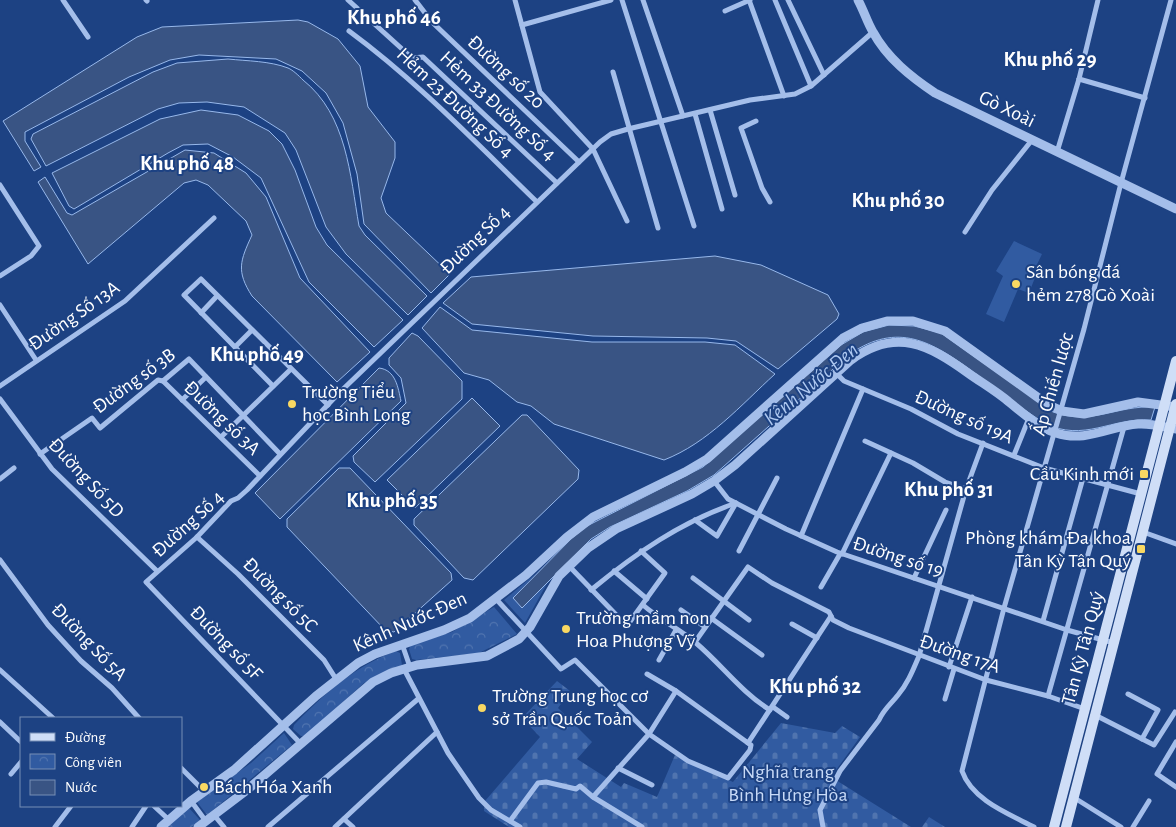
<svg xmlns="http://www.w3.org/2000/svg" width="1176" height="827" font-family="'Alegreya Sans',sans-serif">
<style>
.green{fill:#315ba1}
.cemetery{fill:url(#cemetery-stones)}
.park{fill:url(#park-crowns)}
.water{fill:#395484;stroke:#97b8eb}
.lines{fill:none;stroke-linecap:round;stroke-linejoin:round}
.minor{stroke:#a4beea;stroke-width:5}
.tertiary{stroke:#a4beea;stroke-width:9}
.secondary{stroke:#cfdef7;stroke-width:10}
.poi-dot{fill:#f9d862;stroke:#1d4283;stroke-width:2}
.labels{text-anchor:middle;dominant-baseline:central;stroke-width:4;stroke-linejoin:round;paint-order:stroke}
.street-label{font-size:20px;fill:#fff;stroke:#1d4283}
.poi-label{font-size:20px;fill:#fff;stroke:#1d4283;text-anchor:start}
.park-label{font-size:20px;fill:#c8daf7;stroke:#1d4283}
.neighbourhood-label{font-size:21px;font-weight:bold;fill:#fff;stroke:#1d4283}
.water-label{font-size:21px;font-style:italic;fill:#afc9f1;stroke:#1d4283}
</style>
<defs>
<pattern id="cemetery-stones" width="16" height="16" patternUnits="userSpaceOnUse" patternTransform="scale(1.25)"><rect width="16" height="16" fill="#315ba1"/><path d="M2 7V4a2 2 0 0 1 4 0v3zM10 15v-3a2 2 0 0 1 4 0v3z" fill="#5074af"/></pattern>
<pattern id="park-crowns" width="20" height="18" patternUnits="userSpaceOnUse" patternTransform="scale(1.25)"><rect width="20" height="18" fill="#315ba1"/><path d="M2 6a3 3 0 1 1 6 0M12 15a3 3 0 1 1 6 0" fill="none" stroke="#5074af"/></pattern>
</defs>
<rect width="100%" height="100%" fill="#1d4283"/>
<!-- green -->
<g class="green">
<path d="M1014 241 1042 254 1033 273 1036 275 1029 293 1018 289 1004 322 986 314 1003 276 996 271Z"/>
<path d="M535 574 513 598 522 608 549 580 525 623 504 600Z"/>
</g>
<!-- cemetery -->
<g class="cemetery">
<path d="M557 681 570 691 558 708 592 742 577 759 621 787 624 783 657 797 675 755 733 782 781 723 835 733 842 726 860 737 831 777 911 827H509L484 811 485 801 540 737 522 718Z"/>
<path d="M929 817 945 827H922Z"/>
</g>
<!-- park -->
<g class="park">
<path d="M494 607 517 634 479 653 416 660 412 659 409 649 411 645 452 632Z"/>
<path d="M396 651 400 653 402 665 364 683 305 736H301L293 729 294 725C324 694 355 666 396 651Z"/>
<path d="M284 733 292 745 207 815 197 802 251 763Z"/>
<path d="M189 808 200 820 192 827H167Z"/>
</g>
<!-- water -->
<g class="water">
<path d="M298 20 308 22 338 39 360 66 368 107 395 142V158L381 198 386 213 450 274 431 293 364 224 357 174 343 123 326 93 302 71 276 59 199 55 170 60 129 77 25 132V141L41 167 34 171 3 121 137 37 162 27Z"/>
<path d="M228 59C247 61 270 61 288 68 293 70 299 76 303 80 347 115 350 175 359 226L365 235 427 296 408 315 346 254 326 227 296 150 285 133 244 107 207 102 179 103 158 109 46 166 31 139 33 134 153 72 177 63Z"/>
<path d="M201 110 238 115 269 131 282 144 295 170 316 227 327 245 403 320 374 347 309 282 261 178 233 157 208 144 183 145 168 153 74 209 69 206 52 173 160 119Z"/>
<path d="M185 150 214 153 246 173 266 197 300 278 370 352 337 382 252 296C236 271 240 261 252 235L246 221 208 185 196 180 184 183 88 264 38 182 45 177 67 213 72 215Z"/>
<path d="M715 256 761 265 828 295 839 314 837 319 778 369 736 341 707 338 593 336 472 324 443 303 471 277Z"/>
<path d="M440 307 472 330 592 342H705L735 345 775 374C741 405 708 443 664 460L554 424 531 406 517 402 489 380 464 373 422 328Z"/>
<path d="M889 325 914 326 941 333 1053 412C1092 426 1116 405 1155 407L1151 420C1112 417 1084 443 1044 423 1019 407 996 388 972 371 932 342 898 321 850 354L714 475 687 491 610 527 591 539 522 608 513 598 572 538 587 526 703 467 841 345 863 332Z"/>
<path d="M412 333 418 336 462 381V399L375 482 354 462 353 456 406 403 401 378 389 365V358Z"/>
<path d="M379 368C396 370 398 388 401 401L280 519 255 493Z"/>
<path d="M472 398 500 426 415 508 387 480Z"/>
<path d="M522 415H527L579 470 578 479 473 580 464 578 414 525V519Z"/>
<path d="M339 468H350L451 573 452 580 394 632 385 630 287 527V519Z"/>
</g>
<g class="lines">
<!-- minor -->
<g class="minor">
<path d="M63 0 88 37"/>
<path d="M146 0 147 1"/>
<path d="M348 0 412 58 423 57 557 183"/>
<path d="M415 0 432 22 579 162"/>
<path d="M515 0 540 92 593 149 627 221"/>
<path d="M622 0 694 226"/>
<path d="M643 0 683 116"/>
<path d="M749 0 784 96"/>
<path d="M775 0 811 86"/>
<path d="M788 0 824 75"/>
<path d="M725 11 750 0"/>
<path d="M522 25 611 0"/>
<path d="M349 31C417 81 476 143 537 202"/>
<path d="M613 72 658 228"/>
<path d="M1079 79 1145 98"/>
<path d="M710 110 735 195"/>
<path d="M695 114 722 209"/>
<path d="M756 121 741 128 762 188 770 202"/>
<path d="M1057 152 1079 79 1098 0"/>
<path d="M0 185 39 246 31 256 0 276"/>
<path d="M965 232 992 190 1032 140"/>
<path d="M0 305 36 360"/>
<path d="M201 313 217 296"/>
<path d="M235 347 252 330"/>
<path d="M836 373 844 381 911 409 958 434 1044 468 1141 494"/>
<path d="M163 381 260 476"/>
<path d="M0 386 125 301 214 218"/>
<path d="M273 386 184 295 201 279 328 405"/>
<path d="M0 399 52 469 157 571"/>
<path d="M182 400 206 377"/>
<path d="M221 437 291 369"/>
<path d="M865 441 913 463 945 482 966 489"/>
<path d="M40 454 92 418 100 428 158 380 163 381 189 359 280 454"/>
<path d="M1014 455 1029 418"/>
<path d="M0 479 14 468"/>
<path d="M714 481 728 499 786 529 837 552 1067 630 1114 643"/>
<path d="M695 520 717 536 736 503"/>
<path d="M1143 532 1176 544"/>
<path d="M801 536 863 389"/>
<path d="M197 537 238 574 324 660 336 679"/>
<path d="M739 551 777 478"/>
<path d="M842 554 891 453"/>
<path d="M0 560 48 625 81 661 112 688 139 718"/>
<path d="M569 566 624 623H629L665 573 641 551"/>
<path d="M614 571 647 599"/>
<path d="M693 578 749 620"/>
<path d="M914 578 946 510"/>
<path d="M821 587 840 554"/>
<path d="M591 590C636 553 681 522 736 503"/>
<path d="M496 599 561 669 575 660 649 734 593 797"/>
<path d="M643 605C660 620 680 629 696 643 722 665 741 692 770 710"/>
<path d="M681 610 705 627"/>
<path d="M711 618 762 655"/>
<path d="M1043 621 1083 478"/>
<path d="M792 624 817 638"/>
<path d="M695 642 748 567 772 583 829 612 833 620 849 628 986 680 1048 696 1085 709"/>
<path d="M402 644 410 667"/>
<path d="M659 660 676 630"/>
<path d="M949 667 972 597"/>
<path d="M404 669 448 753 479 798 491 810 520 827"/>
<path d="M0 670 53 718"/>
<path d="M647 674 676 691 748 743 831 616"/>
<path d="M676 691 649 734 688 761 728 778 750 750 751 745 748 743"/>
<path d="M1128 694 1158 710 1142 739"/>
<path d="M1048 696 1124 427"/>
<path d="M945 699 954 669"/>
<path d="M773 707 787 717"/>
<path d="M1095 715 1154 745 1175 712"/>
<path d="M0 722 21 742"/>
<path d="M1176 742 1157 774 1176 787"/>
<path d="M301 744 146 582 197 537 231 501 238 498 247 490 338 394 600 142 611 134 628 129 750 100 795 94 811 86 873 32"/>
<path d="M181 768 204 791"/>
<path d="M618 768 652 785"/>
<path d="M11 774 21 762"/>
<path d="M1073 797 1121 827"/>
<path d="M191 801 205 820"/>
<path d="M154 806 168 819"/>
<path d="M214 815 224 827"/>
<path d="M344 819 353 827"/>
<path d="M510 821 538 783 546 782 576 789 580 786 593 797 642 827"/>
<path d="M55 827 71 806"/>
<path d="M132 827 146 806"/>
<path d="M268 827 418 699"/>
<path d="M335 827 437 732"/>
<path d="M823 827 820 810 840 771 879 720C884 709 891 704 898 695 908 683 913 670 919 656L966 489 983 443"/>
<path d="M1034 827C1009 814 972 800 962 771L1004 608 1084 329 1121 183 1171 0"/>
<path d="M1133 827 1149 801"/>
</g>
<!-- tertiary -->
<g class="tertiary">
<path d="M858 0C864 11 867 22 873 32 887 58 911 77 935 93L1176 209"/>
<path d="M161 827 191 801 234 770 316 696 358 663 375 654 444 630 470 618 526 575 567 537 593 517 685 472 707 459 843 338 862 328 887 321H913L945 331 1047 404 1062 411 1084 414 1138 402 1176 407"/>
<path d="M198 827 247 790 373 682 391 673 417 665 487 656 519 639 530 627 559 576 588 548 616 529 692 494 714 481 735 465 851 360C896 327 929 345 968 373 982 383 996 391 1009 402 1024 414 1038 427 1056 433 1086 443 1110 426 1138 424 1151 423 1164 427 1176 429"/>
</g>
<!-- secondary -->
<g class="secondary">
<path d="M1054 827 1176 361"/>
<path d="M1066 827 1176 404"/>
</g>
</g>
<!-- markers -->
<g class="poi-dot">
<circle cx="1016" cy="284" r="5"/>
<circle cx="292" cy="404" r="5"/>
<rect x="1139" y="469" width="10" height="10" rx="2.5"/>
<rect x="1136" y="544" width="10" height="10" rx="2.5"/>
<circle cx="566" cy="629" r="5"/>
<circle cx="482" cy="708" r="5"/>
<circle cx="204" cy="787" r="5"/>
</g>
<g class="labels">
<!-- street labels -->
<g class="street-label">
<text transform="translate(506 72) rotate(43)">Đường số 20</text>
<text transform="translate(455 103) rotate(43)">Hẻm 23 Đường Số 4</text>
<text transform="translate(498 106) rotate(43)">Hẻm 33 Đường Số 4</text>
<text transform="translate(1007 109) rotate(26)">Gò Xoài</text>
<text transform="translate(475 240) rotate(-44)">Đường Số 4</text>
<text transform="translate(74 316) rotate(-35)">Đường Số 13A</text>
<text transform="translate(134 381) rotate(-36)">Đường số 3B</text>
<text transform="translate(1053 384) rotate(-74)">Ấp Chiến lược</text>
<text transform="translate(964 417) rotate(24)">Đường số 19A</text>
<text transform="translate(222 418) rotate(44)">Đường số 3A</text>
<text transform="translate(86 478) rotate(47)">Đường Số 5D</text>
<text transform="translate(188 524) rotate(-42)">Đường Số 4</text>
<text transform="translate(898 557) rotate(18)">Đường số 19</text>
<text transform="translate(280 595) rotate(45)">Đường số 5C</text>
<text transform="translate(410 622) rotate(-24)">Kênh Nước Đen</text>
<text transform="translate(89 642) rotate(46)">Đường Số 5A</text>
<text transform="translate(226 643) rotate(46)">Đường số 5F</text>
<text transform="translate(1083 648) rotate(-75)">Tân Kỳ Tân Quý</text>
<text transform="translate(960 654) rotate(19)">Đường 17A</text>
</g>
<!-- poi labels -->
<g class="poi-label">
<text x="1026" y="272">Sân bóng đá<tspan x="1026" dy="23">hẻm 278 Gò Xoài</tspan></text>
<text x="302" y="392">Trường Tiểu<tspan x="302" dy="23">học Bình Long</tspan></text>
<text x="1134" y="474" text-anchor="end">Cầu Kinh mới</text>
<text x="1131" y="538" text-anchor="end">Phòng khám Đa khoa<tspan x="1131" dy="23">Tân Kỳ Tân Quý</tspan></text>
<text x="576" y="618">Trường mầm non<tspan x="576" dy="23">Hoa Phượng Vỹ</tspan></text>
<text x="492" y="696">Trường Trung học cơ<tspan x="492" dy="23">sở Trần Quốc Toản</tspan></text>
<text x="214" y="787">Bách Hóa Xanh</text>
</g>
<!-- park labels -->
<g class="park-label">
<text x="788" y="772">Nghĩa trang<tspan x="788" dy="23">Bình Hưng Hòa</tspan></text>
</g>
<!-- neighbourhood labels -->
<g class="neighbourhood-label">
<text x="394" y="17">Khu phố 46</text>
<text x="1050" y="59">Khu phố 29</text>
<text x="187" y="163">Khu phố 48</text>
<text x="898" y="200">Khu phố 30</text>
<text x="257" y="354">Khu phố 49</text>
<text x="949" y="489">Khu phố 31</text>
<text x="392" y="500">Khu phố 35</text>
<text x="815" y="686">Khu phố 32</text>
</g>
<!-- water labels -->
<g class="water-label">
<text transform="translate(811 384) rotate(-40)">Kênh Nước Đen</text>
</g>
</g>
<!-- legend -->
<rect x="20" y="717" width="162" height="90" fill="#1d4283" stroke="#778eb5"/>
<rect x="30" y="733" width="25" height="8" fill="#cfdef7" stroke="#778eb5"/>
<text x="65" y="742" font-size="15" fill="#ffffff">Đường</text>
<rect x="30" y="754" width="25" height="15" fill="url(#park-crowns)" stroke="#778eb5"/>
<text x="65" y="767" font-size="15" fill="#ffffff">Công viên</text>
<rect x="30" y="780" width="25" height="15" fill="#395484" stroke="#778eb5"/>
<text x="65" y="792" font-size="15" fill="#ffffff">Nước</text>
</svg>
